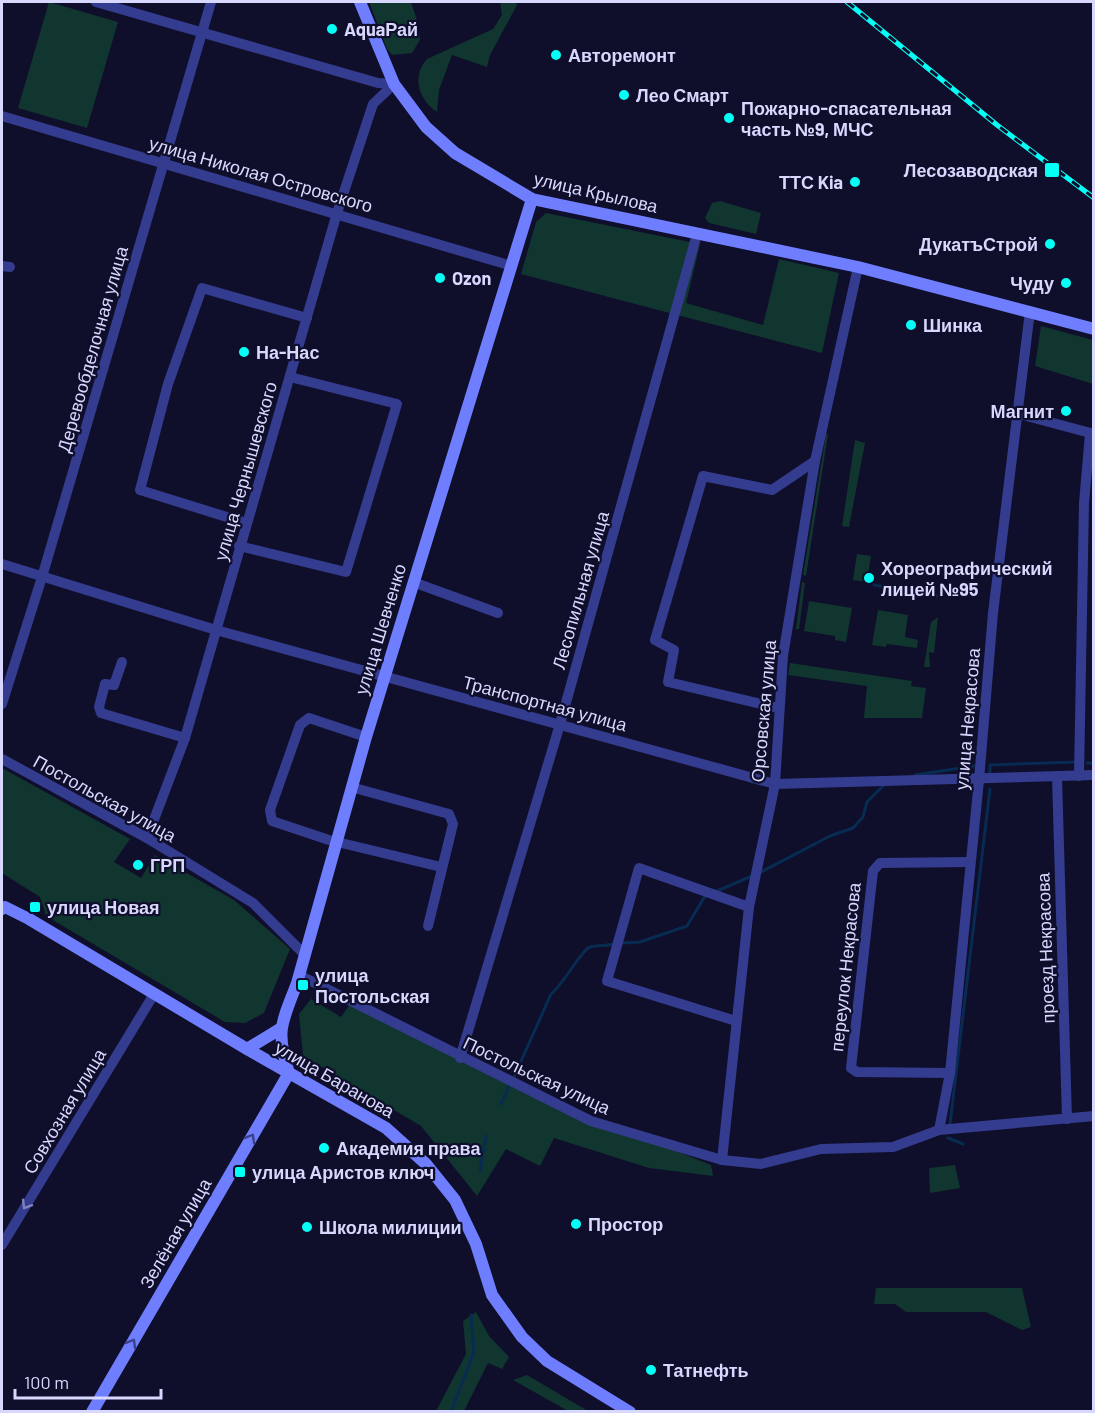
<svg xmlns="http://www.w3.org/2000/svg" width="1095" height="1413" font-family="Barlow,sans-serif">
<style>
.green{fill:#10362f}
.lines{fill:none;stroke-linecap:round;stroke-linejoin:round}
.stream{stroke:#072b51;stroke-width:3}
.street{stroke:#343c8f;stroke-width:10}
.secondary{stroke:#6f7eff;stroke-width:12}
.rail-casing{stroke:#04fff7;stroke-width:5}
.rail{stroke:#0f0e2b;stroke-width:3;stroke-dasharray:9;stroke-linecap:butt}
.oneway{stroke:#3a408a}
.oneway2{stroke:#7e82c1}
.poi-dot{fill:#04fff7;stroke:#0f0e2b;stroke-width:2}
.labels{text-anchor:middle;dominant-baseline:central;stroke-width:4.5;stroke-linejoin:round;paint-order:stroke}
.poi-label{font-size:18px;font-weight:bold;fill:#d8d8ff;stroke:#0f0e2b;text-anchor:start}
.street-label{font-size:18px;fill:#d8d8ff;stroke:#0f0e2b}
</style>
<rect width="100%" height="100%" fill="#0f0e2b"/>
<!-- green -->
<g class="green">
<path d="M49 2 118 22 87 128 18 108Z"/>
<path d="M369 2H411L418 23 420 40 412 53 392 55 387 49Z"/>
<path d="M500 2H516L517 5 490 55 487 67 452 55 439 90 437 112C419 100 411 77 427 59L493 29 502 15Z"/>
<path d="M720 201 761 213 756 234 709 223 705 218 712 203Z"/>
<path d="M546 213 700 244 686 303 763 325 779 259 839 273 822 353 521 274 536 222Z"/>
<path d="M1041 326 1093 340V384L1035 366Z"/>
<path d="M826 434H828L806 576 803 575Z"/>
<path d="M855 440 865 443 849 527 842 526Z"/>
<path d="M857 554 871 556 867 582 853 580Z"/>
<path d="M802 582 805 583 799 629H796Z"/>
<path d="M809 601 852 608 846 642 835 640V636L804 631Z"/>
<path d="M878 610 908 615 905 637 918 640 917 648 887 644 886 647 872 645Z"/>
<path d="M938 617 934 653 929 652 930 667H924L931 622Z"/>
<path d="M790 663 912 681 911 686 926 688 922 718H864L867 686 788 675Z"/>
<path d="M2 768 130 839 114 862 141 878 155 855 234 900 290 949 264 1013 245 1023 225 1022 46 916 40 897 2 873Z"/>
<path d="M311 999 341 1017 350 1004 535 1095 711 1165 713 1176 649 1168 554 1138 540 1166 506 1149 477 1196 421 1126 303 1056 299 1014Z"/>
<path d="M955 1165 960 1188 930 1193 929 1168Z"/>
<path d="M876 1288H1022L1031 1327 1022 1330 986 1312H906L895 1304H874Z"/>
<path d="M476 1312 489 1336 509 1357 502 1369 488 1363 464 1411H436L466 1354 463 1321Z"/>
<path d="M527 1375 588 1411H568L513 1380Z"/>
</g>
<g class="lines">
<!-- stream -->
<g class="stream">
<path d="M874 585 937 596"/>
<path d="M1087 763H1094"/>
<path d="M990 774V765L1077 762"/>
<path d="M915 775 974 766"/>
<path d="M761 872 830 836 853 828 863 817 867 802 884 785"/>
<path d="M717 891 752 876"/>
<path d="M623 943 640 942 687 926 705 896"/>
<path d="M514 1077 551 994C563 985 582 949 590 947 598 945 606 946 614 944"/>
<path d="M501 1104 509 1086"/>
<path d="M950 1124 990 789"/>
<path d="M948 1138 963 1144"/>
<path d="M480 1171 486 1136"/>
<path d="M451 1412 474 1352 471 1315"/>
</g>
<!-- street -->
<g class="street">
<path d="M96 2 378 83 394 84"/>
<path d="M2 116 512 266"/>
<path d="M2 266 10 267"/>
<path d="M1019 414 1094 434"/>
<path d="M246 523 140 490 168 384 202 288 307 318"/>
<path d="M239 546 346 572 397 404 290 377"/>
<path d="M2 564 216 630 775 784 1094 775"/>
<path d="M413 582 498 613"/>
<path d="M122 662 114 685 105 684 99 707 101 713 185 738"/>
<path d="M2 704 42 577 211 2"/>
<path d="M778 708 668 682 674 650 655 640 703 476 772 490 815 461"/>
<path d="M366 737 309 718 300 725 270 810 272 821 329 840 441 867"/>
<path d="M2 759 147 838 253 903 304 954"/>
<path d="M1079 776 1084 503 1090 434"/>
<path d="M1057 777 1067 1119"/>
<path d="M351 787 449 814 453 824 428 926"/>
<path d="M147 838 185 738 337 213 373 104 394 84"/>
<path d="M299 975 591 1121 722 1160 761 1164 821 1149 893 1147 939 1130 1094 1116"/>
<path d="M736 1021 607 981 639 868 749 907"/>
<path d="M460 1058 560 724 697 234"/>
<path d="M950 1073 857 1072 851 1068 873 871 880 863 970 862"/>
<path d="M939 1130 950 1073 979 780 993 613 1030 311"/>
<path d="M722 1160 749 907 775 784 783 656 815 461 858 267"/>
<path d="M2 1245 154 994"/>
</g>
<!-- secondary -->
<g class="secondary">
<path d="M360 2 394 84 426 127 455 153 532 199 858 267 1094 329"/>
<path d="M2 909 5 907 29 919 247 1049 386 1128 426 1164 455 1200 476 1244 492 1295 522 1337 547 1361 630 1412"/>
<path d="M247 1049 280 1029"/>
<path d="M289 1073C275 1030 282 1023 297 983L366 737 532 199"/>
<path d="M92 1412 289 1073"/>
</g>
<defs>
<path id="rail" d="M847 2 997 125 1094 198"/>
</defs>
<!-- rail casing -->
<use href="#rail" class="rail-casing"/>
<!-- rail -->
<use href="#rail" class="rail"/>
</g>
<!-- one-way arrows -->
<defs><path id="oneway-chevron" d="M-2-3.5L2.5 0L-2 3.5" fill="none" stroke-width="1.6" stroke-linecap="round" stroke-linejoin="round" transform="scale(1.5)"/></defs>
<g class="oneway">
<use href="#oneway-chevron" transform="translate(251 1138) rotate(-60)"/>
<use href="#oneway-chevron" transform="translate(132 1343) rotate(-60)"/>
</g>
<use class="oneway2" href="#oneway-chevron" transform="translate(26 1205) rotate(121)"/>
<!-- markers -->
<g class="poi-dot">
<circle cx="332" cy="29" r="6"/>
<circle cx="556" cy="55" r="6"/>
<circle cx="624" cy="95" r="6"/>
<circle cx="729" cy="118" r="6"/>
<rect x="1044" y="162" width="16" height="16" rx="3"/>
<circle cx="855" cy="182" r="6"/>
<circle cx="1050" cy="244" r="6"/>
<circle cx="440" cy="278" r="6"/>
<circle cx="1066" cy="283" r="6"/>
<circle cx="911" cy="325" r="6"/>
<circle cx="244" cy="352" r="6"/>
<circle cx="1066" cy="411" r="6"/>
<circle cx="869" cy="578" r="6"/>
<circle cx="138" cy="865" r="6"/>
<rect x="29" y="901" width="12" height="12" rx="3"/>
<rect x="297" y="979" width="12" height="12" rx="3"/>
<circle cx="324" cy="1148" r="6"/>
<rect x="234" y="1166" width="12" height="12" rx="3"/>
<circle cx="576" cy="1224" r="6"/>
<circle cx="307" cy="1227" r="6"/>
<circle cx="651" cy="1370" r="6"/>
</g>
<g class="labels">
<!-- poi labels -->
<g class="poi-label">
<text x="344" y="29">AquaРай</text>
<text x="568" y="55">Авторемонт</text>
<text x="636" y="95">Лео Смарт</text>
<text x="741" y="108">Пожарно-спасательная<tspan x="741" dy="21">часть №9, МЧС</tspan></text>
<text x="1038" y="170" text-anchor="end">Лесозаводская</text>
<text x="843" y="182" text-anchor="end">ТТС Kia</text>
<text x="1038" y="244" text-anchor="end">ДукатъСтрой</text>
<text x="452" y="278">Ozon</text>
<text x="1054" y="283" text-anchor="end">Чуду</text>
<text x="923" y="325">Шинка</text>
<text x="256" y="352">На-Нас</text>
<text x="1054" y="411" text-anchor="end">Магнит</text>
<text x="881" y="568">Хореографический<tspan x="881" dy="21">лицей №95</tspan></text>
<text x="150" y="865">ГРП</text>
<text x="47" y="907">улица Новая</text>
<text x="315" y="975">улица<tspan x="315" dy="21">Постольская</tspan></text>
<text x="336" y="1148">Академия права</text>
<text x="252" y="1172">улица Аристов ключ</text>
<text x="588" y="1224">Простор</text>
<text x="319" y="1227">Школа милиции</text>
<text x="663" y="1370">Татнефть</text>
</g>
<!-- street labels -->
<g class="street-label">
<text transform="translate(261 174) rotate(16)">улица Николая Островского</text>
<text transform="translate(596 192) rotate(13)">улица Крылова</text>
<text transform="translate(92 349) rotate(-74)">Деревообделочная улица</text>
<text transform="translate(245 471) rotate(-74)">улица Чернышевского</text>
<text transform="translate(580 590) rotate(-74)">Лесопильная улица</text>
<text transform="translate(380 629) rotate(-73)">улица Шевченко</text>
<text transform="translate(545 703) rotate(15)">Транспортная улица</text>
<text transform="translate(763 711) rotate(-85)">Орсовская улица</text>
<text transform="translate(967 719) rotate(-85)">улица Некрасова</text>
<text transform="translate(105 798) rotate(29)">Постольская улица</text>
<text transform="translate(1045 948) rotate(-92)">проезд Некрасова</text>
<text transform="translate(845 967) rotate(-84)">переулок Некрасова</text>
<text transform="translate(537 1075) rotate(25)">Постольская улица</text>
<text transform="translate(335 1079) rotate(30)">улица Баранова</text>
<text transform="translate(64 1111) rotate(-59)">Совхозная улица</text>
<text transform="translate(175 1233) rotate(-60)">Зелёная улица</text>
</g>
</g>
<!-- border -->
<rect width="1095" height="1413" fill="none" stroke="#d8d8ff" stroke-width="6"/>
<!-- scale -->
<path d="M15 1389v9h146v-9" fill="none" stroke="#d8d8ff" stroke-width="3"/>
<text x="24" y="1389" font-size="18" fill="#d8d8ff" stroke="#0f0e2b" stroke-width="4.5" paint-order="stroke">100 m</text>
</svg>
